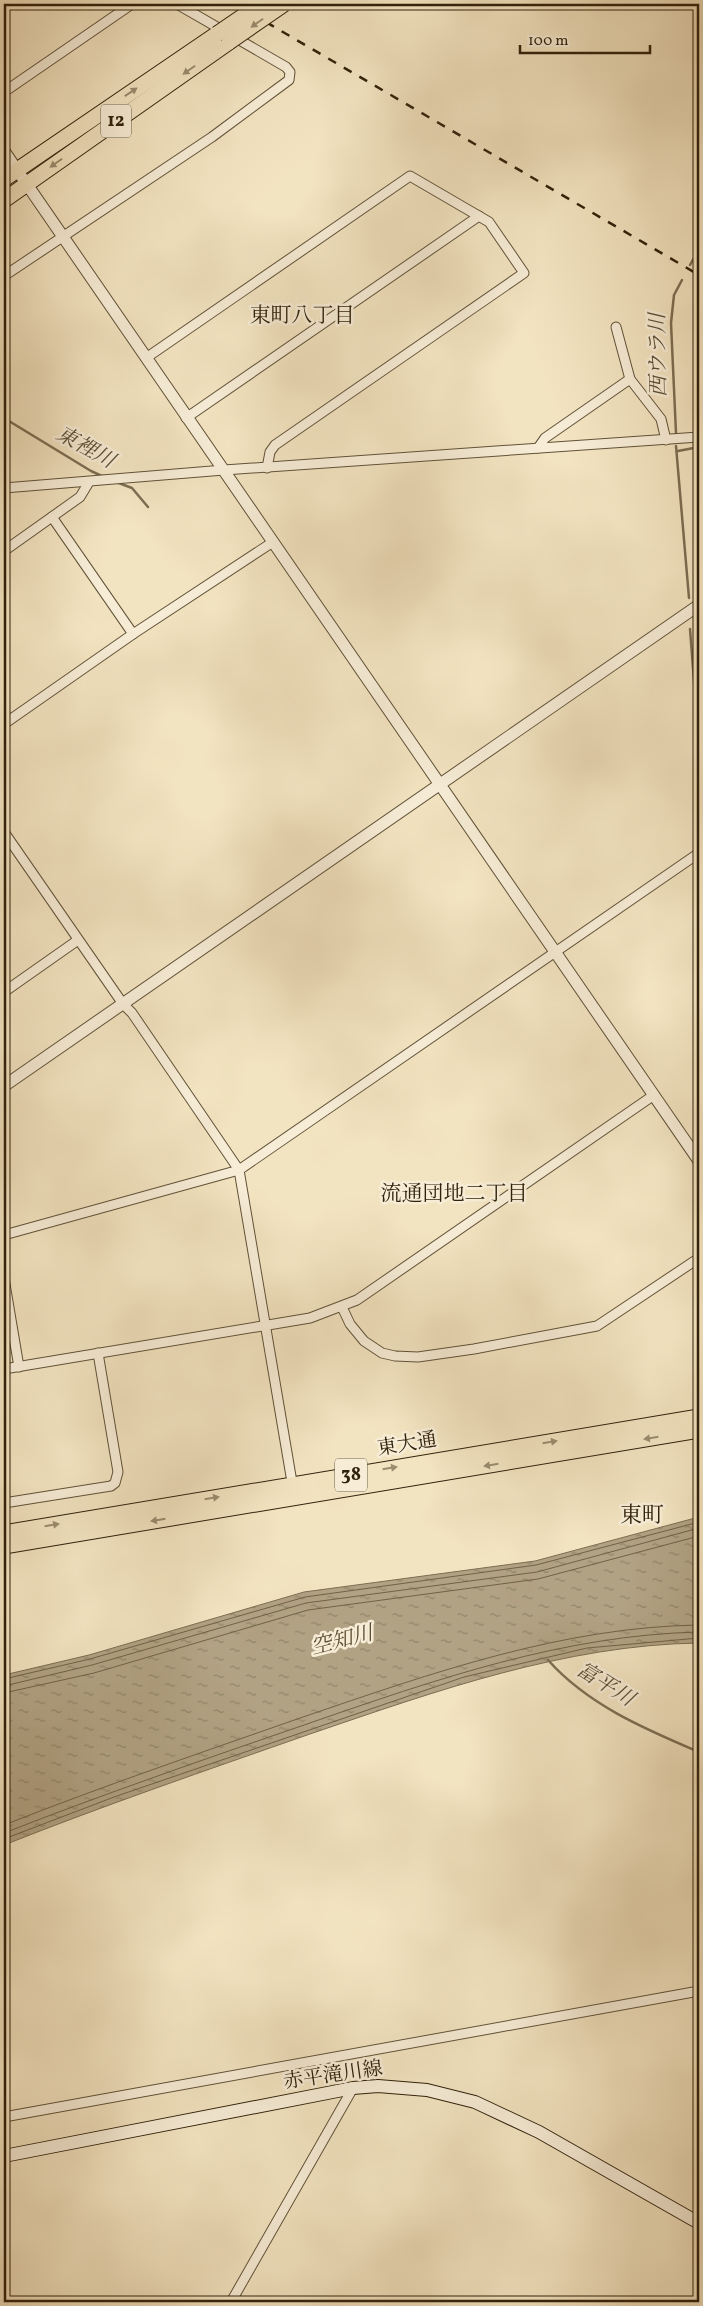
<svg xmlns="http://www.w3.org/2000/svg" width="703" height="2306" font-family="Vollkorn,'Noto Serif JP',serif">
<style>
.water{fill:url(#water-ripples);stroke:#7d6e53}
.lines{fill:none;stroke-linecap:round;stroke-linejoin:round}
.shore{stroke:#706246;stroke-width:1}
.stream{stroke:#7d6e53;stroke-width:2.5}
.minor-casing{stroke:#615238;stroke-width:11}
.tertiary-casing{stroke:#615238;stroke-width:13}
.secondary-casing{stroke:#30210a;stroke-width:14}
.trunk-casing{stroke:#30210a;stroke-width:17}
.minor{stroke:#f7edd7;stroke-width:9}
.tertiary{stroke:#f7edd7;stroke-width:11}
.secondary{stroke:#f7edd7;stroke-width:12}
.trunk{stroke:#f3e4c1;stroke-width:15}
.rail{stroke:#30210a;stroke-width:2.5;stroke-dasharray:9 9;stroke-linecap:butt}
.trunk-bridge-casing{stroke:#30210a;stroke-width:17;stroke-linecap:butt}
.trunk-bridge{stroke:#f3e4c1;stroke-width:15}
.oneway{fill:#9b8c6f}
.labels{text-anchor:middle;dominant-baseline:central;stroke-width:5;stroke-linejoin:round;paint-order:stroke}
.shield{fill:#f7edd7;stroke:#6c5e48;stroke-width:1}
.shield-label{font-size:19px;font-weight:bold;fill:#30210a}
.street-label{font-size:20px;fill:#30210a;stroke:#f7edd7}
.neighbourhood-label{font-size:21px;fill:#30210a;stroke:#f7edd7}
.water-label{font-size:21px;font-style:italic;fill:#5d4e34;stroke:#f7edd7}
.quarter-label{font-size:22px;fill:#30210a;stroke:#f7edd7}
</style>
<defs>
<pattern id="water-ripples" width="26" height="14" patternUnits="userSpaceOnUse" patternTransform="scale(1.25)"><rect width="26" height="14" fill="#b1a283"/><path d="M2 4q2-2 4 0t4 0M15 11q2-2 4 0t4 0" fill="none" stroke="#908469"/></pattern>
</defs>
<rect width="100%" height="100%" fill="#f3e4c1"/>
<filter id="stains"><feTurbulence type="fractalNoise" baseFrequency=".004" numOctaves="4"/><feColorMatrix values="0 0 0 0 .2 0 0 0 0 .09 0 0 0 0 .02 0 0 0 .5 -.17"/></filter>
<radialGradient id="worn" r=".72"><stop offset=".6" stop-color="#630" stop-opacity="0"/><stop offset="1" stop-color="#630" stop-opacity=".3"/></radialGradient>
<!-- water -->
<path class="water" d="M699 1517V1643C565 1645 436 1691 310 1734 207 1770 105 1805 4 1845V1675L89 1655 304 1592 535 1561Z"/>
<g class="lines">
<!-- shore -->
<g class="shore">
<path d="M4 1679 90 1659 305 1597 536 1565 699 1522"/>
<path d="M4 1686 92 1665 306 1603 537 1572 699 1528"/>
<path d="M4 1693 94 1673 308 1610 538 1579 699 1536"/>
<path d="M4 1825C103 1786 203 1752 303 1717 432 1673 562 1627 699 1625"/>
<path d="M4 1833C104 1794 205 1759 307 1724 434 1680 563 1635 699 1632"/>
<path d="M4 1839 114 1797 464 1677 587 1648 699 1638"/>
</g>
<!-- stream -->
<g class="stream">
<path d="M690 265 699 249"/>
<path d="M4 418 91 471 104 477"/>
<path d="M676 433 671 323 674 295 682 280"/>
<path d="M676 446 689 598"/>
<path d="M678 451 699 447"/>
<path d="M116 482 132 488 148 507"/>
<path d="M690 629 699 747"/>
<path d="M548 1660C588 1705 645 1729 699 1752"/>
</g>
<defs>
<g id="minor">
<path d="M4 92 132 4"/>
<path d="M4 276 212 137 289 80 290 72 286 67 177 4"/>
<path d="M616 327 630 379 661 419 666 440"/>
<path d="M146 358 410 176 489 222 524 273 275 445 270 452 267 468"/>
<path d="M186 418 479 216"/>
<path d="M538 448 545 438 630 379"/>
<path d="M4 488 224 470 699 437"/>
<path d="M52 517 133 634"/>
<path d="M4 551 80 497 89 482"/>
<path d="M4 724 133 634 273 542"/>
<path d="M4 832 123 1004 132 1013 239 1170 293 1488"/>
<path d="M4 992 78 940"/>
<path d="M4 1235 239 1170 699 853"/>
<path d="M4 1278 19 1367"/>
<path d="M342 1307 350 1324 364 1341 382 1353 395 1356 418 1357 474 1349 597 1326 699 1258"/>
<path d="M4 1369 310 1318 357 1300 654 1095"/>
<path d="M4 1503 111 1486 115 1483 118 1472 98 1353"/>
<path d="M4 2117 699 1991"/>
<path d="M231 2302 353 2088"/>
</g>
<g id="tertiary">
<path d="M4 151 699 1161"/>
<path d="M4 1086 699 605"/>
</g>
<path id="secondary" d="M4 2156 353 2088 378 2086 427 2090 475 2102 539 2132 699 2223"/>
<g id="trunk">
<path d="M4 179 217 34"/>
<path d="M4 200 229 42"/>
<path d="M4 1533 699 1417"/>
<path d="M4 1546 699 1430"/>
</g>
</defs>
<!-- minor casing -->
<use href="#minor" class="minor-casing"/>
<!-- tertiary casing -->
<use href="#tertiary" class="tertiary-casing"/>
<!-- secondary casing -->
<use href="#secondary" class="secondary-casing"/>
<!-- trunk casing -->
<use href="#trunk" class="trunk-casing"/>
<!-- minor -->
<use href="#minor" class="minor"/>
<!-- tertiary -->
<use href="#tertiary" class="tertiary"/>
<!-- secondary -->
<use href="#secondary" class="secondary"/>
<!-- trunk -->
<use href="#trunk" class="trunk"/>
<!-- rail -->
<path class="rail" d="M235 4 699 275"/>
<defs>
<g id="trunk-bridge">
<path d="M217 34 261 4"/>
<path d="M229 42 284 4"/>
</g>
</defs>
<!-- trunk-bridge casing -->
<use href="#trunk-bridge" class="trunk-bridge-casing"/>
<!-- trunk-bridge -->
<use href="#trunk-bridge" class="trunk-bridge"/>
</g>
<!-- one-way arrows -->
<defs><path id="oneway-solid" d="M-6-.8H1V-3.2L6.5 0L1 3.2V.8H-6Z" transform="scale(1.25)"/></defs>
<g class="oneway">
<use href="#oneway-solid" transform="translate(257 23) rotate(145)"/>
<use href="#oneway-solid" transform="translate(189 70) rotate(145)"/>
<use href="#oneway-solid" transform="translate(131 92) rotate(-34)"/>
<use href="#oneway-solid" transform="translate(56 163) rotate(145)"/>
<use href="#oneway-solid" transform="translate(651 1438) rotate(171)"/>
<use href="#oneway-solid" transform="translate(550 1442) rotate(-9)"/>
<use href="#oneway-solid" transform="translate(491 1465) rotate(171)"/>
<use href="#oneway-solid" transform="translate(390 1468) rotate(-9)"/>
<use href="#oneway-solid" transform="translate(212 1498) rotate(-9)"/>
<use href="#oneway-solid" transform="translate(158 1520) rotate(171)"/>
<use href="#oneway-solid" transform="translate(52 1525) rotate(-9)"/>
</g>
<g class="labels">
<!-- shield labels -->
<g class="shield">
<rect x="101" y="104.5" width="30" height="33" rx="4"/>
<rect x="335" y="1458.5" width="32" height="33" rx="4"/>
</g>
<g class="shield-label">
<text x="116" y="121">12</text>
<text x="351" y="1475">38</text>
</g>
<!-- street labels -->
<g class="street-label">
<text transform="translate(407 1445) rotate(-9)">東大通</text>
<text transform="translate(333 2076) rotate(-8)">赤平滝川線</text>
</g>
<!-- neighbourhood labels -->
<g class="neighbourhood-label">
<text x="302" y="316">東町八丁目</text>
<text x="454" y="1194">流通団地二丁目</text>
</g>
<!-- water labels -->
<g class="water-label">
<text transform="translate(659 355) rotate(-91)">西ウラ川</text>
<text transform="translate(85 448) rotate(29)">東裡川</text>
<text transform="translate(342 1641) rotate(-14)">空知川</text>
<text transform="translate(605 1685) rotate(32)">富平川</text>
</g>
<!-- quarter labels -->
<g class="quarter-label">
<text x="642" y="1516">東町</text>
</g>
</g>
<!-- margin -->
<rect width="703" height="2306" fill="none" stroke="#f3e4c1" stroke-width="20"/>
<rect x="5" y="5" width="693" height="2296" fill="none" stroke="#30210a" stroke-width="2.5"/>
<rect x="10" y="10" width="683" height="2286" fill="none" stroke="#30210a"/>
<!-- scale -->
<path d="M520 45v8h130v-8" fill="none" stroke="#30210a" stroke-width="2.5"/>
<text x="528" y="45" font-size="15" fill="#30210a" stroke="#f7edd7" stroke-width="4" paint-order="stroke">100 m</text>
<rect width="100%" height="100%" filter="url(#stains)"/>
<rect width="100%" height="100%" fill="url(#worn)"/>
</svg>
